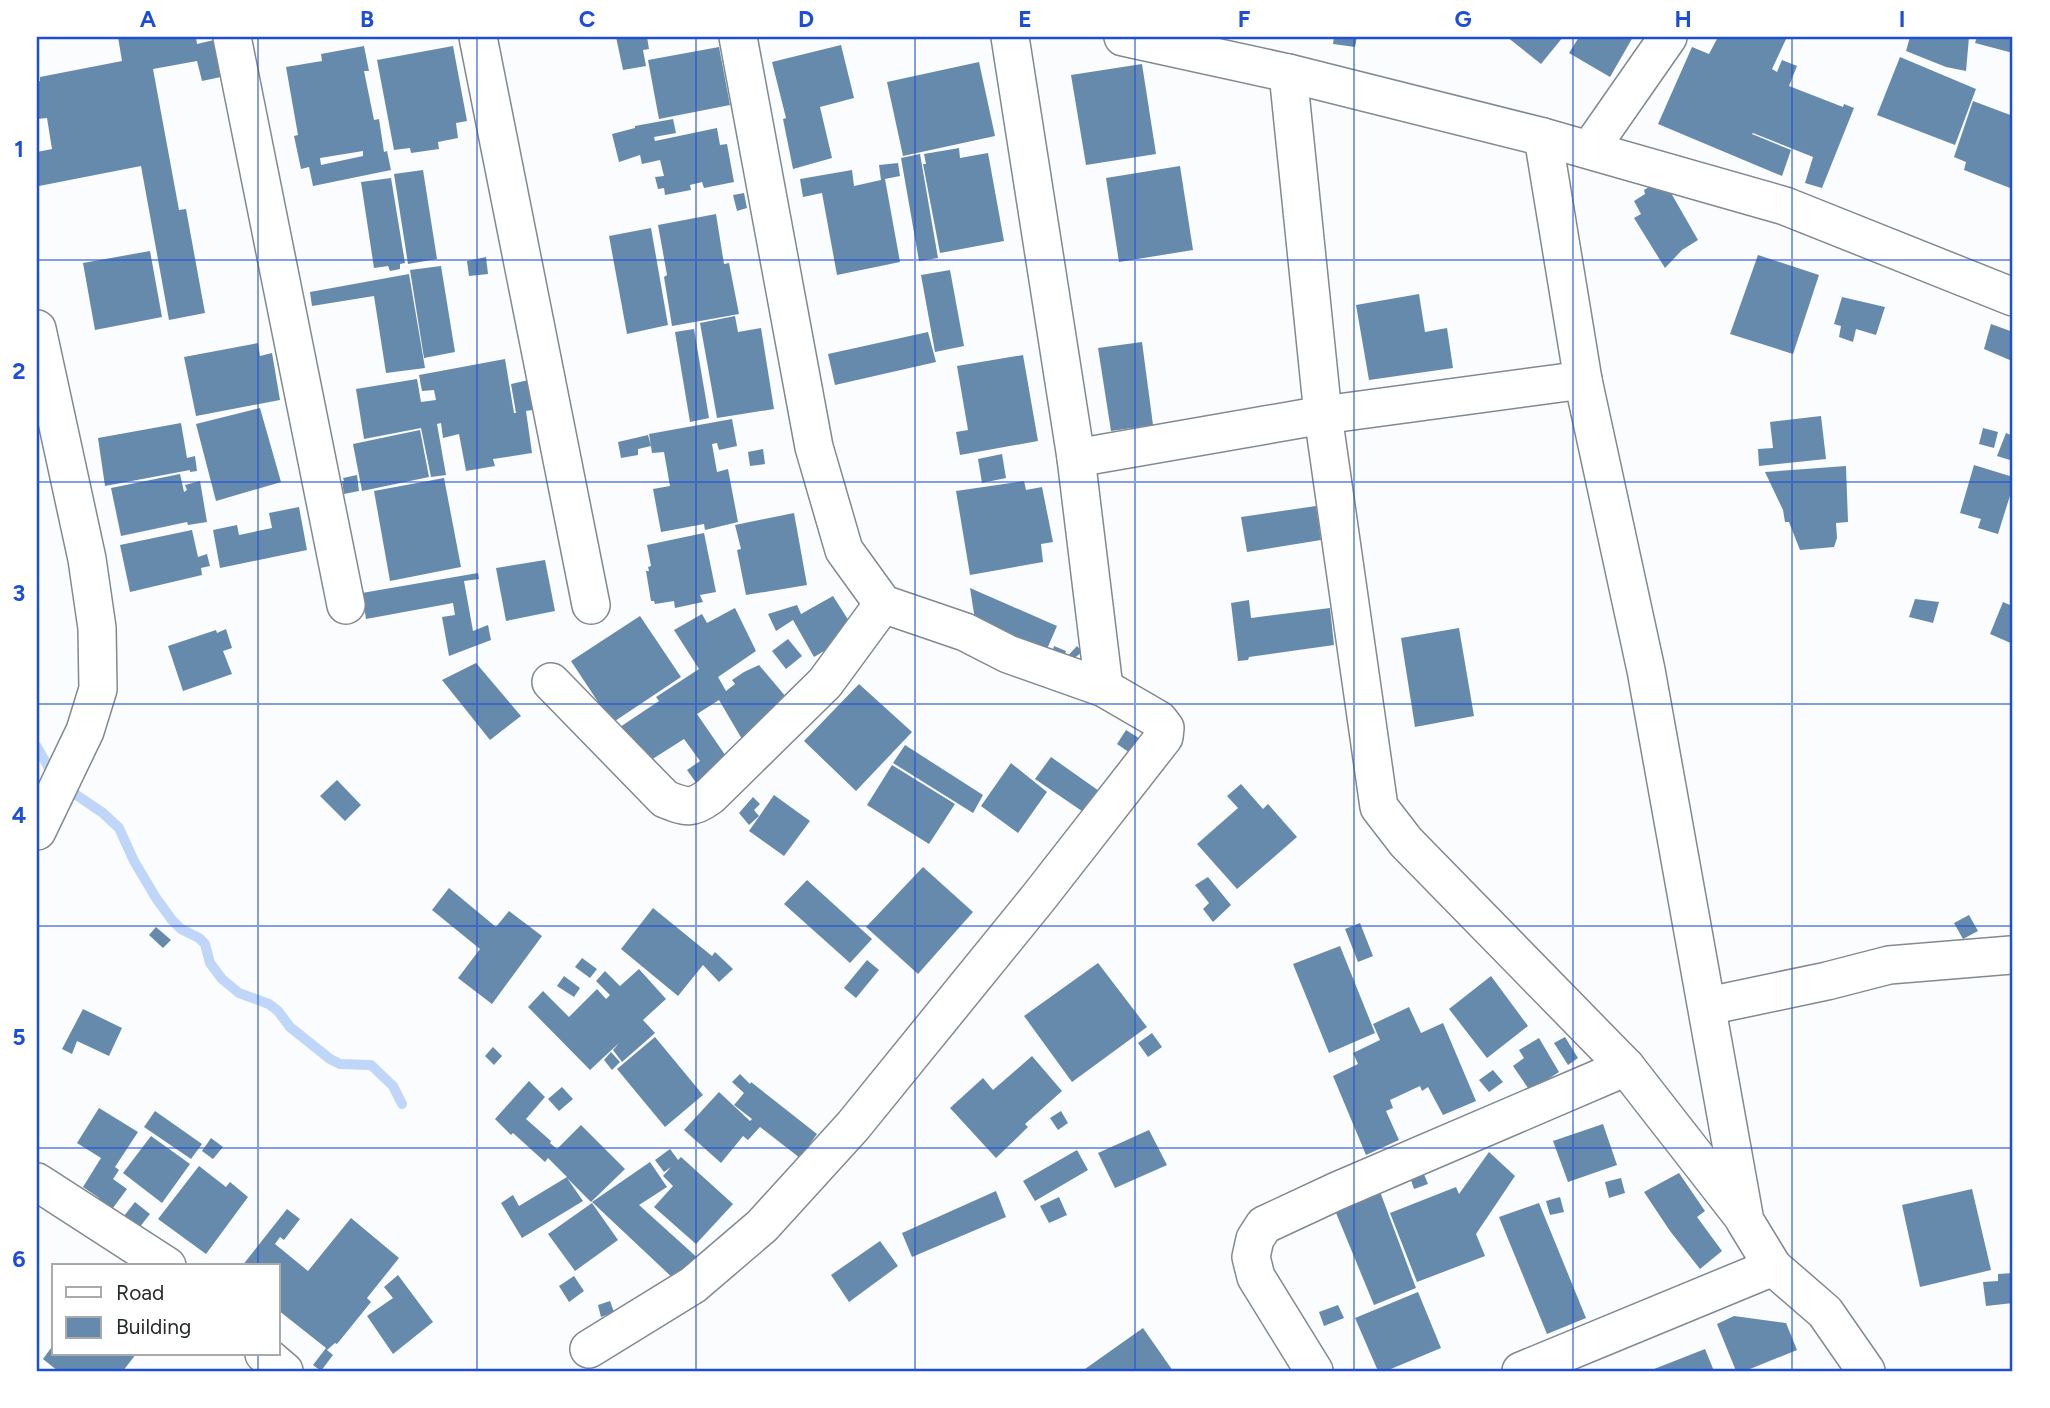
<svg xmlns="http://www.w3.org/2000/svg" width="2050" height="1408" font-family="Figtree,sans-serif">
<style>
.lines{fill:none;stroke-linecap:round;stroke-linejoin:round}
.stream{stroke:#c0d6f8;stroke-width:10}
.building{fill:#668aac;fill-rule:evenodd}
.street-casing{stroke:#818991;stroke-width:40}
.street{stroke:#fff;stroke-width:37}
.grid{fill:none;stroke:#1d4ed8;stroke-width:2;stroke-opacity:0.55}
.neatline{fill:none;stroke:#1d4ed8;stroke-width:2.5}
.grid-label{font-size:23px;text-anchor:middle;font-weight:bold;fill:#1d4ed8}
</style>
<rect width="100%" height="100%" fill="#fafcfd"/>
<g class="lines">
<!-- stream -->
<g class="stream">
<path d="M37 747 54 777"/>
<path d="M66 788 103 813 119 828 134 861 156 898 172 920 181 929 199 938 205 944 210 963 222 979 239 993 269 1004 278 1011 290 1027 330 1059 340 1064 371 1065 393 1086 402 1104"/>
</g>
</g>
<!-- building -->
<g class="building">
<path d="M118 37H196L197 44 214 40 221 77 202 81 197 61 153 69 179 210 186 209 205 313 169 320 141 166 39 186 37 152 52 149 47 118 37 119V82L40 81V77L122 61Z"/>
<path d="M616 37H647L649 49 643 50 646 66 623 70Z"/>
<path d="M1334 37H1357L1355 47 1333 44Z"/>
<path d="M1507 37H1563L1541 64Z"/>
<path d="M1579 37H1633L1610 77 1569 53Z"/>
<path d="M1718 37H1787L1772 69 1777 72 1782 60 1797 66 1789 86 1843 107 1844 104 1854 108 1822 188 1805 183 1813 157 1753 133 1752 134 1791 150 1782 176 1658 124 1692 47 1709 54Z"/>
<path d="M1910 37H1969L1966 71 1946 67 1906 51Z"/>
<path d="M1977 37H2013V53L1975 43Z"/>
<path d="M841 45 854 98 820 107 832 158 793 169 783 119 786 118 772 62Z"/>
<path d="M364 46 369 71H364L374 120 379 119 384 152 387 151 391 170 313 186 309 167 301 169 294 136 298 135 286 67 322 61 321 54ZM363 151V156L321 165 320 158Z"/>
<path d="M453 46 467 121 456 123 458 138 438 142 439 149 411 153 410 148 394 150 377 60Z"/>
<path d="M719 47 730 105 659 119 648 60Z"/>
<path d="M1900 57 1976 89 1955 145 1877 115Z"/>
<path d="M979 62 995 136 903 156 887 82Z"/>
<path d="M1142 64 1156 154 1086 165 1071 75Z"/>
<path d="M1973 101 2013 116V180L2010 188 1964 170 1966 162 1954 157Z"/>
<path d="M673 119 676 133 654 137 655 141 717 128 720 145 727 144 734 182 704 188 702 182 690 185 691 190 665 195 664 188 658 189 655 177 664 176 660 160 642 164 640 155 619 162 612 134 635 128V126Z"/>
<path d="M959 148 960 158 988 153 1004 241 940 253 923 164H926L924 154Z"/>
<path d="M920 154 938 258 919 261 901 158Z"/>
<path d="M898 163 900 176 885 179 900 262 837 275 822 193 803 197 800 179 852 170 854 186 881 180 879 165Z"/>
<path d="M1180 166 1193 250 1119 262 1106 178Z"/>
<path d="M423 170 437 259 408 264 394 174Z"/>
<path d="M391 178 405 263 400 264V269L390 271 388 266 374 268 361 182Z"/>
<path d="M1663 179 1698 240 1682 250 1665 268 1634 218 1641 214 1634 201 1645 194 1644 190Z"/>
<path d="M744 193 747 208 737 211 733 195Z"/>
<path d="M716 214 724 264 729 263 739 314 672 326 664 277 667 275 658 225Z"/>
<path d="M651 228 668 325 627 334 609 236Z"/>
<path d="M150 251 162 317 95 330 83 263Z"/>
<path d="M1758 255 1819 275 1793 354 1730 334Z"/>
<path d="M486 257 488 274 469 276 467 261Z"/>
<path d="M441 266 455 352 424 358 410 270Z"/>
<path d="M950 270 964 346 935 352 921 275Z"/>
<path d="M409 274 425 368 386 373 374 296 312 306 310 292Z"/>
<path d="M1419 294 1425 332 1447 328 1453 368 1369 380 1356 305Z"/>
<path d="M1842 297 1885 307 1876 335 1856 329 1853 342 1839 337 1841 326 1834 324Z"/>
<path d="M735 316 738 332 761 328 774 409 717 418 700 323Z"/>
<path d="M1991 324 2013 332 2012 361 1984 349Z"/>
<path d="M694 329 709 418 690 422 675 332Z"/>
<path d="M928 332 936 362 835 385 828 354Z"/>
<path d="M1142 342 1153 425 1111 431 1098 348Z"/>
<path d="M258 343 260 356 272 353 280 400 196 416 184 357Z"/>
<path d="M1023 355 1038 441 960 455 956 432 968 430 957 366Z"/>
<path d="M505 359 514 413H516L511 384 533 379 539 409 526 411 532 453 493 459 495 466 466 471 459 434 443 438 441 423 437 424 446 475 431 477 421 428 364 439 356 389 417 379 421 402 436 400 434 390 422 391 419 375Z"/>
<path d="M260 408 281 482 216 501 196 424Z"/>
<path d="M1821 416 1826 459 1759 466 1758 449 1773 448 1770 422Z"/>
<path d="M732 419 737 446 719 450 717 443 712 444 717 472 728 469 738 522 705 530 704 524 661 532 653 489 670 486 664 452 652 453 651 446 638 449V455L621 458 618 442 648 435 651 446 649 434Z"/>
<path d="M181 423 187 458 195 456 197 471 190 472V470L105 486 98 438Z"/>
<path d="M1983 428 1998 432 1994 448 1979 444Z"/>
<path d="M420 430 429 477 362 491 353 444Z"/>
<path d="M2006 433 2013 436V461L1997 456Z"/>
<path d="M763 449 765 464 750 466 748 452Z"/>
<path d="M1002 454 1006 478 982 483 978 459Z"/>
<path d="M1974 465 2013 477V486L1998 534 1978 528 1981 519 1960 513Z"/>
<path d="M1846 466 1848 522 1836 523 1837 538 1834 547 1800 550 1789 522H1785L1783 510 1765 472Z"/>
<path d="M180 474 184 492 187 490 185 485 200 481 207 522 188 525 187 522 121 536 111 488Z"/>
<path d="M357 475 359 491 344 494 342 481H344L343 478Z"/>
<path d="M444 478 461 567 390 581 374 491Z"/>
<path d="M1024 481 1026 490 1042 487 1053 542 1041 544 1043 562 970 575 956 491Z"/>
<path d="M1316 506 1321 540 1247 552 1241 517Z"/>
<path d="M299 507 307 550 220 568 213 530 237 525 239 535 272 528 269 513Z"/>
<path d="M794 513 807 585 746 595 737 550 741 549 735 525Z"/>
<path d="M192 530 198 557 207 554 210 566 201 568 202 575 130 592 120 545Z"/>
<path d="M704 533 716 592 700 595 703 602 675 608 674 601 655 604 654 601H651L646 571H649L648 567 651 566 647 545Z"/>
<path d="M545 560 555 611 506 621 496 568Z"/>
<path d="M478 573 479 579 464 581 473 631 488 625 491 640 449 656 442 617 455 615 453 603 366 619 362 593Z"/>
<path d="M970 588 1057 626 1044 656 976 626Z"/>
<path d="M833 596 856 632 814 657 793 620 776 631 768 614 797 605 801 614Z"/>
<path d="M1915 599 1939 602 1933 623 1909 617Z"/>
<path d="M2013 599V644L1990 634 2003 602 2010 605Z"/>
<path d="M1249 600 1251 618 1330 608 1334 645 1249 657 1248 660 1238 661 1231 603Z"/>
<path d="M735 608 756 651 718 677 726 691 735 684 732 680 744 672 759 665 792 704 749 751 719 700 697 714 732 765 697 784 687 770 700 761 684 739 651 760 620 727 659 701 656 697 699 669 674 630 702 614 707 623Z"/>
<path d="M640 616 681 677 612 723 571 661Z"/>
<path d="M1459 628 1474 716 1415 727 1401 638Z"/>
<path d="M226 629 232 648 223 651 232 674 183 691 168 646 216 630 217 633Z"/>
<path d="M788 639 802 656 786 669 772 651Z"/>
<path d="M1054 646 1066 651 1063 661 1077 646 1082 652 1067 664 1051 657Z"/>
<path d="M476 663 521 716 490 740 442 680Z"/>
<path d="M859 684 912 732 856 791 804 741Z"/>
<path d="M1126 730 1142 740 1133 755 1117 744Z"/>
<path d="M905 745 983 795 973 813 893 763Z"/>
<path d="M1051 757 1109 798 1095 820 1035 779Z"/>
<path d="M1011 763 1047 792 1018 833 981 806Z"/>
<path d="M892 765 955 804 929 844 867 805Z"/>
<path d="M337 780 361 805 345 821 320 796Z"/>
<path d="M1241 784 1263 809 1268 804 1297 837 1237 889 1197 844 1238 808 1227 796Z"/>
<path d="M774 795 810 821 784 856 749 831Z"/>
<path d="M753 797 760 804 754 810 759 816 749 825 739 813Z"/>
<path d="M923 867 973 912 918 974 866 927Z"/>
<path d="M1208 877 1231 905 1213 922 1203 909 1209 903 1195 885Z"/>
<path d="M807 880 872 939 850 963 784 904Z"/>
<path d="M449 888 496 927 509 911 542 936 492 1004 458 978 480 949 432 910Z"/>
<path d="M653 908 712 956 715 952 733 969 719 982 703 965 678 996 621 949Z"/>
<path d="M1969 915 1978 931 1963 939 1954 923Z"/>
<path d="M1360 923 1373 956 1358 962 1345 929Z"/>
<path d="M156 927 171 940 163 948 149 935Z"/>
<path d="M1340 946 1375 1033 1329 1053 1293 964Z"/>
<path d="M582 958 597 969 590 978 575 967Z"/>
<path d="M867 960 879 970 856 998 844 988Z"/>
<path d="M1098 963 1147 1027 1072 1082 1024 1016Z"/>
<path d="M639 969 666 999 643 1020 655 1033 622 1062 613 1050 619 1043 590 1070 528 1007 543 991 569 1017 597 989 606 999 610 995 596 981 605 971 620 986Z"/>
<path d="M564 976 580 988 574 997 557 986Z"/>
<path d="M1491 976 1528 1026 1487 1058 1449 1009Z"/>
<path d="M1409 1007 1421 1033 1443 1023 1476 1101 1443 1115 1428 1087 1422 1091 1420 1086 1390 1100 1393 1108 1386 1111 1399 1140 1366 1155 1333 1076 1358 1064 1353 1053 1380 1040 1373 1024Z"/>
<path d="M83 1009 122 1028 109 1056 77 1041 72 1054 62 1049Z"/>
<path d="M1152 1033 1162 1047 1148 1057 1138 1043Z"/>
<path d="M655 1037 703 1095 665 1127 617 1069Z"/>
<path d="M1565 1037 1578 1058 1568 1065 1554 1043Z"/>
<path d="M1539 1038 1559 1072 1530 1091 1513 1066 1524 1058 1519 1050Z"/>
<path d="M493 1047 502 1056 494 1065 485 1056Z"/>
<path d="M611 1052 620 1062 612 1070 604 1060Z"/>
<path d="M1032 1056 1062 1091 1025 1124 1028 1127 996 1158 950 1108 983 1078 993 1090Z"/>
<path d="M1493 1070 1503 1082 1489 1092 1479 1080Z"/>
<path d="M740 1074 750 1084 751 1082 817 1134 800 1158 760 1127 748 1140 743 1136 721 1163 684 1130 719 1092 750 1121 752 1119 734 1105 744 1093 732 1082Z"/>
<path d="M529 1081 545 1097 526 1119 551 1141 550 1143 557 1149 581 1125 625 1169 591 1202 567 1178 583 1201 522 1238 501 1203 513 1195 519 1206 567 1177 548 1158 545 1162 513 1133 511 1135 495 1119Z"/>
<path d="M562 1087 573 1099 559 1111 548 1099Z"/>
<path d="M99 1108 138 1132 115 1167 119 1170 113 1179 127 1189 110 1212 97 1203 99 1198 83 1187 101 1158 77 1143Z"/>
<path d="M155 1111 202 1144 191 1159 144 1127Z"/>
<path d="M1061 1111 1068 1123 1058 1130 1050 1118Z"/>
<path d="M1603 1124 1617 1165 1568 1182 1553 1141Z"/>
<path d="M1149 1130 1167 1165 1115 1188 1098 1153Z"/>
<path d="M151 1136 190 1164 162 1203 123 1173Z"/>
<path d="M211 1138 223 1147 213 1159 202 1151Z"/>
<path d="M670 1149 678 1160 681 1157 733 1204 696 1244 654 1207 673 1186 663 1176 671 1167 664 1172 655 1160Z"/>
<path d="M1077 1150 1088 1170 1035 1201 1023 1181Z"/>
<path d="M1489 1152 1515 1176 1476 1234 1485 1256 1417 1282 1390 1213 1456 1187 1459 1194Z"/>
<path d="M650 1162 667 1187 639 1205 701 1261 676 1281 592 1202Z"/>
<path d="M199 1166 226 1187 230 1182 248 1197 206 1254 158 1219Z"/>
<path d="M1423 1172 1428 1184 1414 1189 1410 1177Z"/>
<path d="M1679 1173 1705 1211 1697 1217 1722 1251 1700 1269 1670 1231 1644 1192Z"/>
<path d="M1621 1178 1625 1193 1609 1198 1605 1182Z"/>
<path d="M1379 1189 1416 1288 1374 1305 1334 1208Z"/>
<path d="M1972 1189 1991 1270 1920 1287 1902 1205Z"/>
<path d="M996 1191 1006 1217 912 1257 902 1233Z"/>
<path d="M1059 1197 1067 1215 1049 1223 1040 1206Z"/>
<path d="M1560 1197 1564 1212 1550 1215 1546 1201Z"/>
<path d="M135 1202 150 1214 139 1228 124 1216Z"/>
<path d="M592 1203 618 1240 575 1271 548 1234Z"/>
<path d="M1539 1203 1586 1318 1547 1334 1499 1217Z"/>
<path d="M287 1209 300 1219 284 1240 280 1237 275 1244 308 1271 351 1218 399 1258 367 1298 371 1302 337 1344 335 1343 327 1350 333 1355 321 1371 313 1365 326 1348 278 1310V1266H242Z"/>
<path d="M880 1241 898 1266 849 1302 831 1275Z"/>
<path d="M2013 1273V1303L1986 1306 1983 1282 1998 1281V1274Z"/>
<path d="M398 1275 433 1322 393 1354 367 1316 393 1298 384 1287Z"/>
<path d="M574 1276 584 1291 569 1302 559 1286Z"/>
<path d="M1418 1292 1441 1348 1386 1371H1378L1355 1318Z"/>
<path d="M610 1301 614 1312 601 1317 598 1305Z"/>
<path d="M1338 1305 1344 1318 1324 1326 1319 1312Z"/>
<path d="M1734 1316 1786 1323 1797 1350 1745 1371H1736L1717 1324Z"/>
<path d="M1143 1328 1173 1371H1086L1085 1369Z"/>
<path d="M54 1344V1354H136L123 1371H58L43 1359Z"/>
<path d="M1705 1349 1714 1371H1649Z"/>
</g>
<g class="lines">
<defs>
<g id="street">
<path d="M232 37 346 605"/>
<path d="M478 37 591 605"/>
<path d="M1010 37 1076 458 1104 688"/>
<path d="M1123 37 1288 73 1543 137 1785 206 2013 297"/>
<path d="M1288 73 1323 415 1379 807 1406 842 1626 1067"/>
<path d="M1543 137 1583 380 1646 670 1745 1221 1773 1267 1825 1312 1866 1371"/>
<path d="M1590 149 1668 37"/>
<path d="M37 329 87 559 97 628 98 689 85 731 37 831"/>
<path d="M1076 458 1323 415 1583 380"/>
<path d="M551 682 665 799C686 807 691 810 710 796L825 683 883 604"/>
<path d="M1708 1006 1827 981 1889 965 2011 955"/>
<path d="M37 1182 167 1266"/>
<path d="M589 1349 693 1285 762 1226 853 1126 1039 897 1164 737 1165 728 1159 720 1104 688 1008 654 965 632 883 604 844 550 814 447 738 37"/>
<path d="M264 1354 284 1371"/>
<path d="M1314 1371 1256 1277 1251 1257 1255 1239 1264 1225 1337 1191 1626 1067 1743 1217"/>
<path d="M1521 1371 1773 1267"/>
</g>
</defs>
<!-- street casing -->
<use href="#street" class="street-casing"/>
<!-- street -->
<use href="#street" class="street"/>
</g>
<!-- grid -->
<path class="grid" d="M258 37V1266M477 37V1371M696 37V1371M915 37V1371M1135 37V1371M1354 37V1371M1573 37V1371M1792 37V1371M37 260H2013M37 482H2013M37 704H2013M37 926H2013M37 1148H2013M258 1354V1371"/>
<!-- border -->
<rect width="2050" height="1408" fill="none" stroke="#ffffff" stroke-width="77"/>
<!-- legend -->
<rect x="52" y="1264" width="228" height="91" fill="#ffffff" stroke="#a9aaab" stroke-width="2"/>
<rect x="66" y="1287" width="35" height="10" fill="#ffffff" stroke="#a9aaab" stroke-width="2"/>
<text x="116" y="1300" font-size="21" fill="#272a2d">Road</text>
<rect x="66" y="1317" width="35" height="21" fill="#668aac" stroke="#a9aaab" stroke-width="2"/>
<text x="116" y="1334" font-size="21" fill="#272a2d">Building</text>
<rect x="38" y="38" width="1973" height="1332" class="neatline"/>
<g class="grid-label">
<text x="148" y="27">A</text>
<text x="367" y="27">B</text>
<text x="587" y="27">C</text>
<text x="806" y="27">D</text>
<text x="1025" y="27">E</text>
<text x="1244" y="27">F</text>
<text x="1463" y="27">G</text>
<text x="1683" y="27">H</text>
<text x="1902" y="27">I</text>
<text x="19" y="157">1</text>
<text x="19" y="379">2</text>
<text x="19" y="601">3</text>
<text x="19" y="823">4</text>
<text x="19" y="1045">5</text>
<text x="19" y="1267">6</text>
</g>
</svg>
